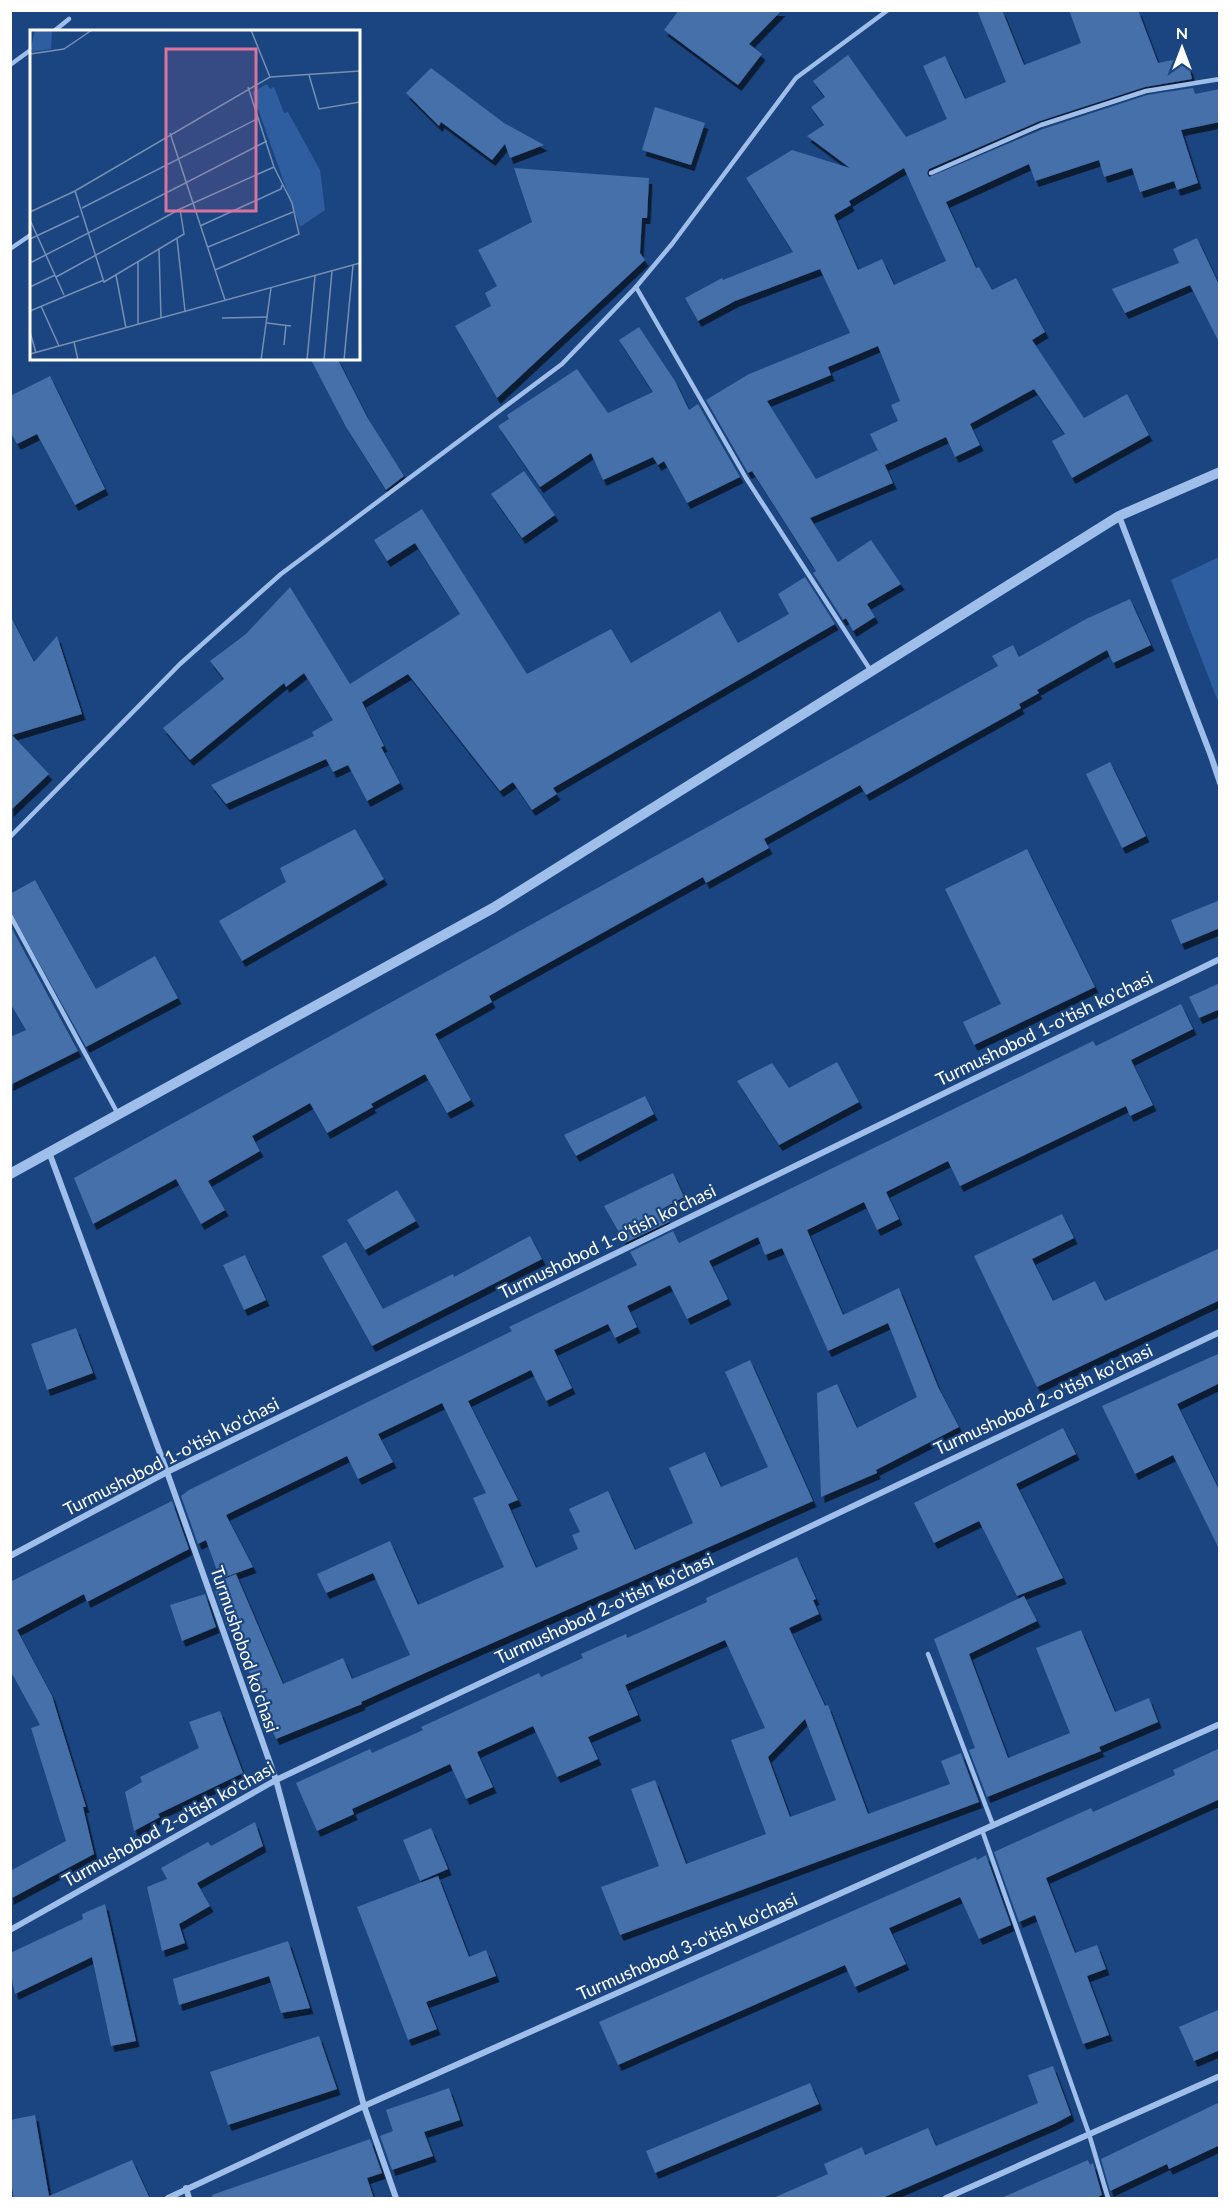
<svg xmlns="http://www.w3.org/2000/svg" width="1230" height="2209" font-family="Lato,sans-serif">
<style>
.green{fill:#2e5e9f}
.building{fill:#446faa;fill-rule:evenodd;filter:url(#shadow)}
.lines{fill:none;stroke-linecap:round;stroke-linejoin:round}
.service{stroke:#9fbfea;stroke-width:4.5}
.minor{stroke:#9fbfea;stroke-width:6}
.tertiary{stroke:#9fbfea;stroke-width:10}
.labels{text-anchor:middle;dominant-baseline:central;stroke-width:4.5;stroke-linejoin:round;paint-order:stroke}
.street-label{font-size:18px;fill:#fff;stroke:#1b4580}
.inset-road{fill:none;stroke:#768fb3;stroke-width:1.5}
.view{fill:#da749d;fill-opacity:0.15;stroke:#da749d;stroke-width:3}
.inset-edge{fill:none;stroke:#fff;stroke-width:3}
</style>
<defs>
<filter id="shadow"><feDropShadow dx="3.5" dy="6" stdDeviation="0" flood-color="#0009"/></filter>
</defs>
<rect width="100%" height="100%" fill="#1b4580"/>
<!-- green -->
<path class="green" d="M1219 557V704L1171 580Z"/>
<!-- building -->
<g class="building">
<path d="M679 10H782L749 44 762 54 738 85 664 30Z"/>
<path d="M977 10H1002L1024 65 1081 43 1069 10H1138L1158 63 1187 57 1192 79 1145 87 1040 121 929 169 927 173 929 177 1043 129 1147 95 1193 88 1195 94 1220 89V122L1181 130 1198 183 1177 190 1174 181 1140 192 1132 168 1104 177 1099 160 1035 181 1029 164 946 202 976 268 979 267 992 290 1016 278 1045 332 1032 340 1084 418 1127 394 1149 435 1072 478 1052 441 1065 434 1034 389 970 424 980 445 955 457 946 437 885 465 870 434 898 421 891 405 900 401 878 346 828 367 831 375 767 401 816 479 878 450 893 483 810 518 838 562 871 540 901 584 867 604 875 617 853 631 846 618 843 620 813 573 816 571 752 471 748 473 706 400 749 374 850 333 820 269 735 301 698 321 685 298 722 278 723 280 793 252 746 178 792 150 850 168 807 136 824 125 811 107 825 97 813 81 848 55 906 137 947 119 923 66 945 56 965 99 1006 82ZM904 168 946 261 894 285 882 259 858 270 834 215 851 205 849 201Z"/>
<path d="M431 68 504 123 544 145 510 158 505 144 492 160 441 122 439 126 406 93Z"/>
<path d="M655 107 705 123 691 165 642 150Z"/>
<path d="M514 168 649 178 647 218H642L640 253 645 260 497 398 455 326 491 306 485 293 497 286 478 250 532 222Z"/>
<path d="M1197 238 1220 287V344L1190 285 1125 313 1112 289 1179 263 1173 249Z"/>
<path d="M639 327 675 381 689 410 698 404 740 477 687 503 664 461 658 465 653 457 603 480 591 453 540 487 498 426 509 419 507 415 577 369 608 413 653 392 619 340Z"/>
<path d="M310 358H337L367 417 404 476 386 490 346 427Z"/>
<path d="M50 376 105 489 75 505 37 434 17 444 10 431V396Z"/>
<path d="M524 471 555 515 522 538 491 494Z"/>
<path d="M422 509 527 674 611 629 631 663 720 611 738 643 789 614 778 594 805 577 835 624 553 788 557 794 532 810 513 782 500 791 408 674 362 702 384 746 381 747 400 783 367 801 348 765 333 772 326 759 226 804 211 785 314 736 312 732 333 720 304 673 286 687 284 683 190 760 163 728 224 679 210 661 246 634 290 587 350 684 460 614 415 543 387 561 374 540Z"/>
<path d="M1130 599 1151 645 1113 663 1107 650 1037 690 1039 693 1019 704 1021 708 866 795 860 785 764 839 769 848 706 883 703 877 489 996 492 1002 435 1034 471 1100 447 1113 425 1074 371 1104 373 1107 327 1133 310 1103 252 1136 260 1151 208 1181 225 1210 201 1224 176 1179 93 1224 74 1178 998 666 992 656 1013 645 1019 657 1086 619Z"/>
<path d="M10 615 34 662 57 636 82 714 12 735 49 774 10 811Z"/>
<path d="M1110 762 1146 836 1122 848 1086 774Z"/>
<path d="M355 829 384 879 242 961 219 921 286 882 280 868Z"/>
<path d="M1027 849 1095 987 974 1045 963 1022 1001 1004 945 889Z"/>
<path d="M35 880 96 989 155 956 178 998 86 1047 10 911V894Z"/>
<path d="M1220 900V928L1181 944 1171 920Z"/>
<path d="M10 925 78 1051 10 1085V1037L26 1030 10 1003Z"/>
<path d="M1220 983V1009L1199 1018 1189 997Z"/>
<path d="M1181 1004 1193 1029 1131 1060 1153 1105 1130 1116 1126 1106 960 1186 948 1161 886 1192 899 1219 877 1230 864 1202 807 1230 843 1315 899 1288 938 1387 959 1427 876 1470 877 1473 821 1497 817 1393 837 1384 857 1428 917 1397 888 1323 828 1351 782 1248 765 1255 758 1237 709 1261 728 1299 687 1319 670 1285 627 1306 637 1327 615 1338 608 1324 554 1350 572 1388 546 1401 531 1370 468 1401 518 1500 508 1504 536 1568 578 1549 572 1535 580 1532 569 1509 608 1491 635 1550 693 1523 669 1468 705 1452 721 1487 768 1467 725 1372 750 1360 813 1501 445 1664 361 1702 362 1704 276 1739 259 1701 235 1629 229 1630 215 1591 222 1589 219 1581 236 1574 283 1684 343 1658 352 1679 410 1655 373 1573 326 1593 317 1574 390 1541 418 1605 504 1567 473 1498 486 1493 442 1403 378 1434 393 1462 358 1479 347 1456 226 1515 253 1567 220 1579 206 1540 198 1544 181 1496 189 1490 512 1331 509 1327 637 1265 630 1252 673 1231 679 1243 1093 1041 1096 1046Z"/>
<path d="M837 1062 859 1102 779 1145 737 1081 772 1063 789 1088Z"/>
<path d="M645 1096 654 1114 576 1156 564 1135Z"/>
<path d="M673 1173 684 1197 662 1209 669 1222 625 1243 604 1206Z"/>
<path d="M397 1190 416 1221 365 1250 347 1220Z"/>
<path d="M1062 1214 1074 1238 1032 1259 1053 1301 1095 1281 1105 1301 1220 1248V1300L1037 1387 974 1256Z"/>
<path d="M530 1236 542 1259 372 1346 322 1256 346 1242 383 1309 453 1274 454 1277Z"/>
<path d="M245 1255 266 1300 244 1310 223 1265Z"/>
<path d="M76 1328 93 1373 47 1390 31 1344Z"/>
<path d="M1220 1353V1383L1177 1404 1220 1492V1551L1173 1455 1135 1474 1102 1406Z"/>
<path d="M1063 1428 1076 1454 1016 1484 1063 1578 1017 1596 979 1521 934 1543 914 1503Z"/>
<path d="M172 1501 189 1549 87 1602 84 1594 17 1630 52 1696 86 1807H83L94 1854 10 1899V1871L66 1841 31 1728 40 1725 10 1670V1582Z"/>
<path d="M797 1557 816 1599 813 1600 819 1614 789 1628 825 1706 828 1705 868 1814 950 1784 941 1761 961 1753 979 1802 620 1935 601 1887 659 1866 631 1789 655 1780 686 1864 766 1834 731 1740 765 1728 725 1640 625 1685 638 1715 588 1737 598 1759 557 1777 533 1726 477 1752 493 1787 466 1799 450 1764 352 1809 354 1814 317 1831 296 1783 370 1749 372 1753 423 1730 421 1727 539 1673 541 1677 583 1658 581 1654 626 1634 627 1638 707 1602 706 1598ZM805 1719 836 1800 790 1817 768 1757Z"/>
<path d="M205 1594 216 1627 182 1641 170 1605Z"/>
<path d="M1024 1596 1037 1621 969 1654 1008 1758 1070 1733 1036 1648 1081 1630 1115 1712 1149 1698 1158 1722 1099 1747 1101 1751 987 1797 969 1750 975 1748 934 1639Z"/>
<path d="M220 1711 243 1773 158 1814 160 1817 134 1831 125 1792 142 1782 140 1777 199 1748 189 1722Z"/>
<path d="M1220 1748V1799L1046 1878 1075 1953 1097 1945 1106 1969 1087 1976 1109 2035 1083 2044 1035 1915 1019 1922 994 1852 1091 1808 1093 1812 1175 1775 1173 1770Z"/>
<path d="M255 1822 263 1846 197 1883 210 1906 179 1924 185 1943 162 1951 147 1887 167 1879 161 1868 208 1842 211 1846Z"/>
<path d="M431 1828 448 1869 420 1881 403 1840Z"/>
<path d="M986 1855 1011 1925 979 1939 960 1897 889 1928 906 1964 855 1987 845 1965 618 2065 599 2022 976 1857 977 1860Z"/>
<path d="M438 1876 469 1957 486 1950 496 1976 426 2002 437 2029 408 2040 357 1907Z"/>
<path d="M105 1904 136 2041 111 2046 92 1957 15 1994 10 1970V1953L83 1919 82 1914Z"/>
<path d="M288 1941 310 2008 281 2013 269 1976 179 2005 173 1979Z"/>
<path d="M1220 2009V2050L1194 2061 1179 2027Z"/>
<path d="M319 2036 337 2089 228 2125 210 2072Z"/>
<path d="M1053 2066 1071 2115 1054 2124 880 2199H771L828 2174 824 2164 862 2147 865 2155 928 2128 936 2146 1038 2103 1028 2075Z"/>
<path d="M810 2083 819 2104 655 2173 646 2151Z"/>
<path d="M449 2088 460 2120 424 2132 433 2156 392 2170 380 2136 393 2131 386 2110Z"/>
<path d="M1220 2102V2145L1169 2169 1167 2164 1110 2191 1101 2159Z"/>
<path d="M35 2115 49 2196 132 2160 150 2199H14L10 2177V2120Z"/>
<path d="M370 2139 382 2173 367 2178 374 2199H213L212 2195Z"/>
<path d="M1088 2160 1090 2165 1093 2163 1102 2195 1094 2199H999Z"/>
</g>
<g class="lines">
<!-- service -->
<g class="service">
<path d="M53 32 69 19"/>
<path d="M10 65 32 49"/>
<path d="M931 173 1041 125 1146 91 1220 79"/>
<path d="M10 249 32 234"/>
<path d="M636 287 746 478 871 671"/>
<path d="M10 837 180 664 281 574 562 364 636 287 672 244 796 78 888 10"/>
<path d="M10 915 118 1114"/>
<path d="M928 1654 993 1825"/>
<path d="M982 1830 1089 2134 1108 2198"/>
</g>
<!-- minor -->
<g class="minor">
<path d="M1119 516 1211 756 1220 783"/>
<path d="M49 1152 167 1472 276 1780 364 2106 396 2198"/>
<path d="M10 1556 167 1472 1220 959"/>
<path d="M10 1930 276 1780 1220 1332"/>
<path d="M186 2188 189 2198"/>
<path d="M168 2198 364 2106 1220 1724"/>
<path d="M946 2198 1220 2076"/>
</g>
<!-- tertiary -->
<path class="tertiary" d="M10 1174 493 908 1119 516 1220 472"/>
</g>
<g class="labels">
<!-- street labels -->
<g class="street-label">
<text transform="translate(1044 1028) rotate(-26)">Turmushobod 1-o'tish ko'chasi</text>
<text transform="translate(607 1241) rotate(-26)">Turmushobod 1-o'tish ko'chasi</text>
<text transform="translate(1043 1399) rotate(-25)">Turmushobod 2-o'tish ko'chasi</text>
<text transform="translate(171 1456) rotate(-27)">Turmushobod 1-o'tish ko'chasi</text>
<text transform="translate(604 1608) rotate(-25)">Turmushobod 2-o'tish ko'chasi</text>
<text transform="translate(245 1649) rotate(71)">Turmushobod ko'chasi</text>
<text transform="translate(168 1824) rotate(-29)">Turmushobod 2-o'tish ko'chasi</text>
<text transform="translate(687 1946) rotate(-24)">Turmushobod 3-o'tish ko'chasi</text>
</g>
</g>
<!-- overview -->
<g transform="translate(30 30)">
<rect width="330" height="330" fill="#1b4580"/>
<path d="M5 0H22L21 19 0 22ZM237 54 240 59 244 57 254 83 258 82 290 140 295 180 270 197 222 62Z" fill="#2e5e9f"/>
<path class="inset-road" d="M221 0 240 47M0 24 34 19 62 0M279 45 289 79 330 72M140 103 195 270M45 161 74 252 154 204 150 179M52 178 229 88M0 182 45 161 240 47 330 41M0 190 34 265M170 196 251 159 252 155M0 209 49 186M147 209 155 281M178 217 263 182M129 219 131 288M0 233 237 111M185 240 269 204 262 173 244 137 218 57M86 245 96 298M26 247 150 179 244 137M0 257 25 245M11 276 29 316M0 281 74 250M192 288 238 287M237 293 261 296M108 295V231M0 302 6 323M44 312 48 330M254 315 256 295M0 324 330 233M231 330 241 258M277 330 285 246M294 330 302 241M314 330 323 235"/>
<path class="view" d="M136 19H226V181H136Z"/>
<rect width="330" height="330" class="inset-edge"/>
</g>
<!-- border -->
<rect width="1230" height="2209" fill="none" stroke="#ffffff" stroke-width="24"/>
<!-- north arrow -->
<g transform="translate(1182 48)" stroke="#1b4580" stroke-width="4.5" paint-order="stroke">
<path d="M0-4.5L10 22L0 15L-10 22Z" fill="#ffffff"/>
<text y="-9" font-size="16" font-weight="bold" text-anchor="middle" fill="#ffffff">N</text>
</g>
</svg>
